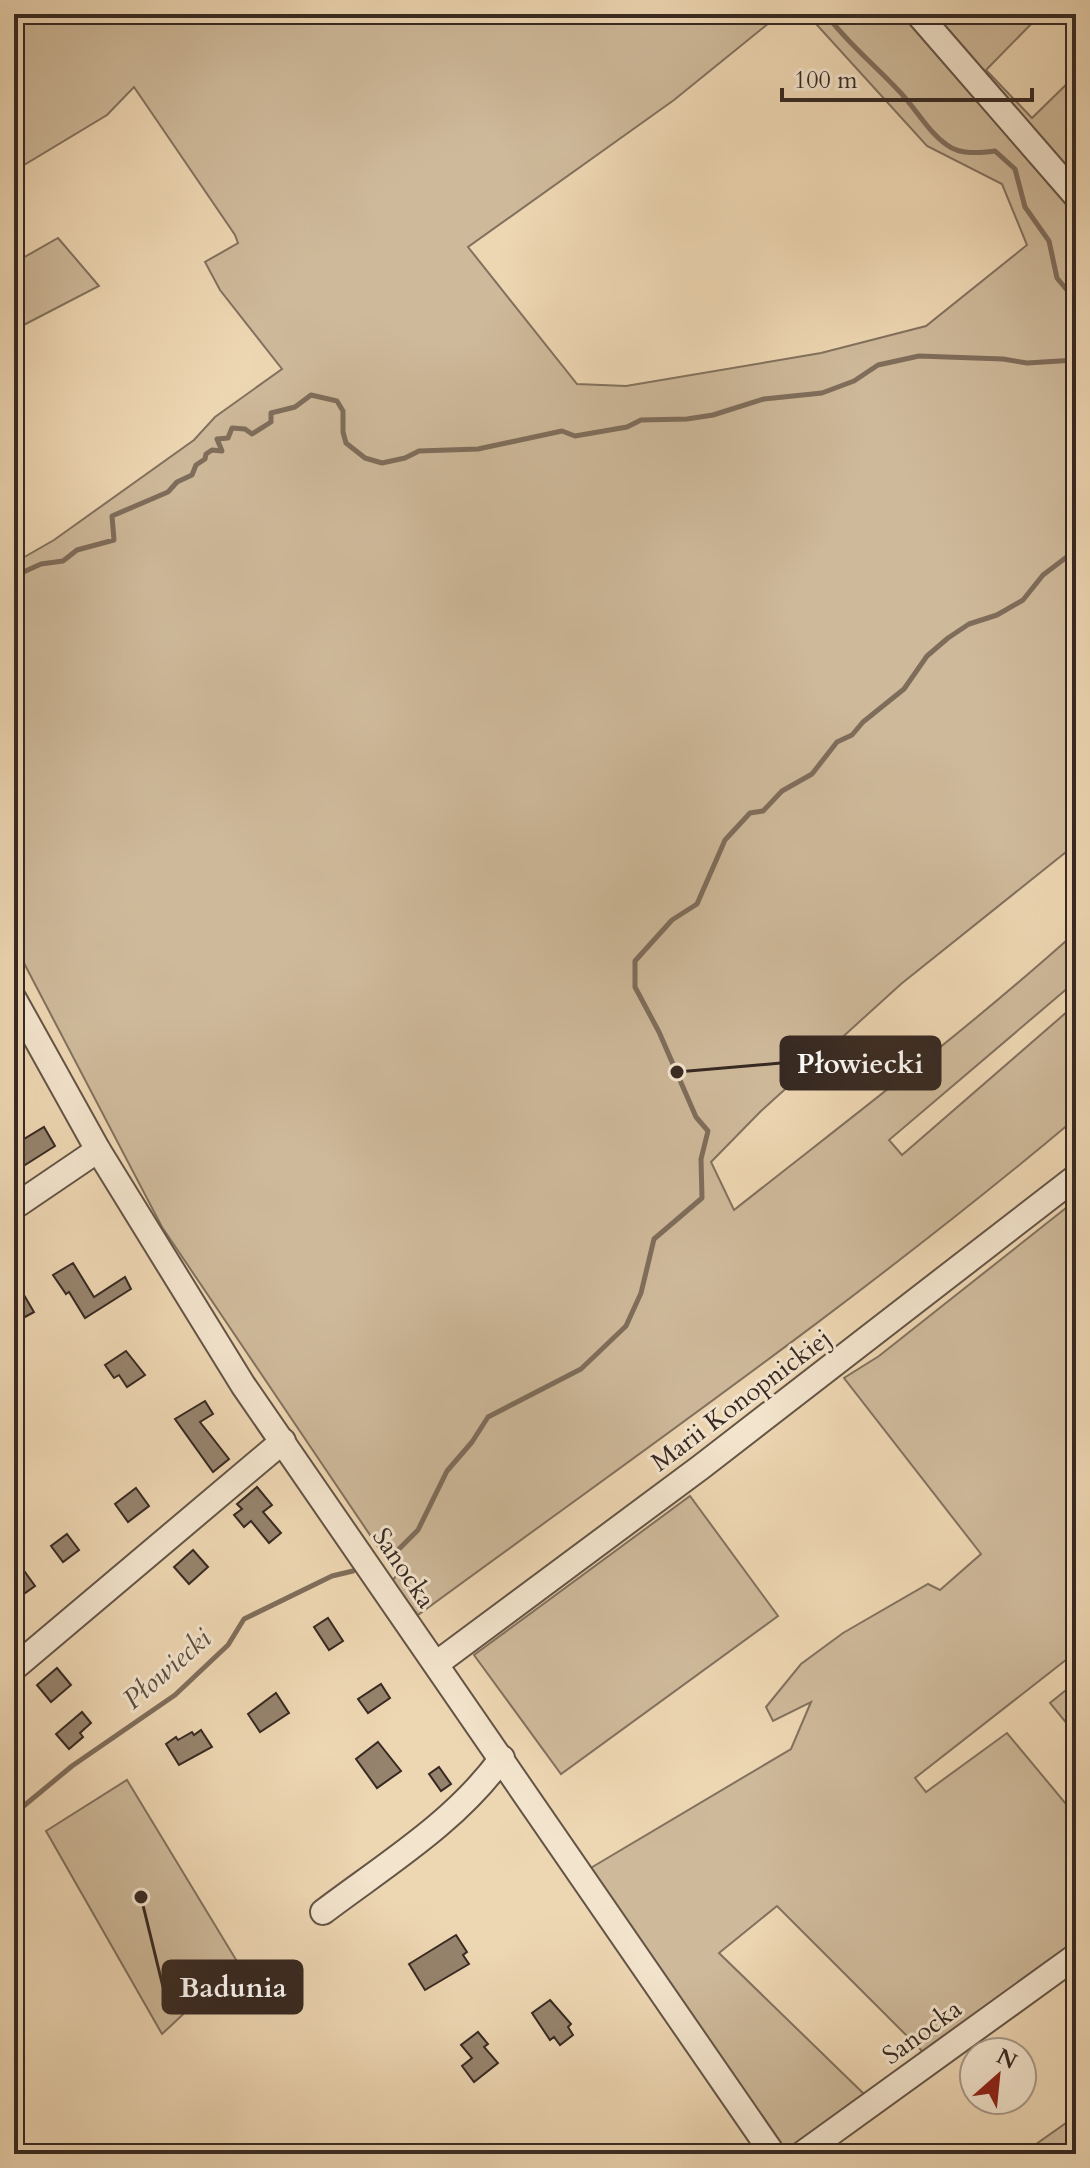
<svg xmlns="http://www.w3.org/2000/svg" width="1090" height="2168" font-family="Cardo,serif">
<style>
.green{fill:#ceb99a;stroke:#82715e;stroke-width:2}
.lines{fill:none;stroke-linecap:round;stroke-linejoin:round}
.stream{stroke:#7f6d5b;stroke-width:5}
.building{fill:#96836d;stroke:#372922;stroke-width:2}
.minor-casing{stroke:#645446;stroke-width:28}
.minor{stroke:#f3e4cd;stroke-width:24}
.labels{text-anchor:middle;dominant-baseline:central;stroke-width:6;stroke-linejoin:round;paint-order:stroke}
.street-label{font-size:26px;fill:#372922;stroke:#f3e4cd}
.water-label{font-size:28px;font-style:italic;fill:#5b4b3e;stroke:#f3e4cd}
.leader{fill:none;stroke:#372922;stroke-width:3}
.callout-dot{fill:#372922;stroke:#f3e4cd;stroke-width:3}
.callout{fill:#372922;stroke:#372922;stroke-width:3}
.callout-label{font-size:28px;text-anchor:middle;font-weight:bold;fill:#fff}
</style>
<rect width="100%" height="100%" fill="#edd6b2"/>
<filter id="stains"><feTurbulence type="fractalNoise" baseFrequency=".0025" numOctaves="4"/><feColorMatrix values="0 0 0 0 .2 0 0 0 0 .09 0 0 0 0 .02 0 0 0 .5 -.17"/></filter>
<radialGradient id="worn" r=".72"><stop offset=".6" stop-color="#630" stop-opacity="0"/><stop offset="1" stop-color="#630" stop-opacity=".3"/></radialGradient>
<!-- green -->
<g class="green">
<path d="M14 14H780L674 100 468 247 577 384 626 386 821 353 926 326 1027 245 1002 184 927 146 807 14H903L1076 215V844L901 984 761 1111 711 1162 734 1210C849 1119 967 1030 1076 932V981L889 1140 902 1155 1076 1004V1118C866 1295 639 1453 418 1615L392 1581 397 1575 162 1227 14 944V563L54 540 194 440 215 417 282 369 220 290 205 262 238 243 235 235 134 87 107 115 14 171Z"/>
<path d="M931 14H1041L986 70 1032 118 1076 75V186Z"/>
<path d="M58 238 99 286 14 330V263Z"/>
<path d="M1076 1200V1652L915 1778 926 1792 1007 1733 1076 1816V1966L934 2069 922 2051 777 1906 719 1953 864 2094 788 2154 750 2105 589 1869 791 1749 811 1702 773 1721 766 1707 801 1664 843 1633 928 1584 940 1590 981 1554 844 1378 879 1356Z"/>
<path d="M690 1496 778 1616 561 1774 474 1655Z"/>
<path d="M1076 1682V1735L1050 1703Z"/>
<path d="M127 1780 238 1963 162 2034 46 1831Z"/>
<path d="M1076 2116V2154H1022Z"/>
</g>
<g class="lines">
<!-- stream -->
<g class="stream">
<path d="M826 14C847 43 874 64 898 90 915 107 927 131 947 145 960 155 980 153 995 151L1015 169 1025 207 1049 241 1057 278 1076 301"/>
<path d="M14 581 19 574 41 564 63 561 77 550 114 540 112 516 168 492 177 482 192 475 196 465 205 459 206 454 212 450 222 451 217 439 228 438 232 428 245 429 252 434 271 422V413L295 407 311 395 337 401 343 411V432L346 443 365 458 382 463 405 458 419 451 478 449 562 431 575 436 627 427 641 420 687 419 713 415 764 399 822 393 854 381 878 365 919 356 1003 359 1027 363 1076 360"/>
<path d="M390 1558 418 1530 447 1471 472 1442 488 1417 581 1369 626 1326 641 1293 654 1239 702 1198 701 1159 708 1131 696 1117 659 1032 635 987V961L672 920 697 904 725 840 750 813 763 811 782 791 812 774 837 742 852 735 863 722 904 689 927 656 948 638 969 624 997 615 1023 600 1043 575 1076 550"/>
<path d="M14 1814 72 1766 175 1695 228 1645 244 1619 332 1576 353 1571"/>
</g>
</g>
<!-- building -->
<g class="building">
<path d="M44 1127 55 1146 14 1172V1145Z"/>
<path d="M73 1263 94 1297 125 1277 131 1289 85 1318 69 1292 66 1294 53 1275Z"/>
<path d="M14 1278 34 1312 14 1323Z"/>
<path d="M126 1351 145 1375 127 1387 119 1375 114 1378 105 1365Z"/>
<path d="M205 1401 213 1414 200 1422 229 1459 213 1472 175 1419Z"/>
<path d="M257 1487 272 1505 263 1512 281 1533 269 1543 251 1521 244 1527 234 1515 242 1509 237 1504Z"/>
<path d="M136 1488 149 1506 128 1522 115 1504Z"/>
<path d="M67 1534 79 1550 63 1562 51 1546Z"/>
<path d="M193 1550 208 1567 189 1584 174 1567Z"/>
<path d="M14 1564 22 1574 25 1572 35 1586 14 1601Z"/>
<path d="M328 1618 343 1641 329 1650 314 1627Z"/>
<path d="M57 1668 71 1685 51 1702 37 1685Z"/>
<path d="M381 1684 390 1698 368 1713 358 1699Z"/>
<path d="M276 1693 289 1713 260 1732 248 1714Z"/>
<path d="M82 1712 91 1723 80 1733 83 1737 69 1749 56 1734Z"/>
<path d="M201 1730 212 1747 179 1765 166 1744 176 1737 178 1740 192 1732 194 1735Z"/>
<path d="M378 1742 401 1771 377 1788 356 1759Z"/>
<path d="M439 1767 451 1784 441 1791 429 1774Z"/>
<path d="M456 1935 467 1952 463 1955 469 1964 425 1990 409 1964Z"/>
<path d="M550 2000 571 2024 568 2027 573 2035 560 2045 554 2037 550 2040 532 2013Z"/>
<path d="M478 2032 488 2044 484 2047 498 2063 474 2082 462 2066 472 2058 461 2045Z"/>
</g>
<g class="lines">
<defs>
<g id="minor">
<path d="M918 14 1076 196"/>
<path d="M14 999 98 1150 243 1385 773 2154"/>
<path d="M14 1207 98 1150"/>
<path d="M436 1664 701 1467 1076 1177"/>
<path d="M14 1668 283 1441"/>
<path d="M323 1912C385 1865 456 1822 502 1758"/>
<path d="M802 2154 1076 1956"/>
</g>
</defs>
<!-- minor casing -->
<use href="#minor" class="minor-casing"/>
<!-- minor -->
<use href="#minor" class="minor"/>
</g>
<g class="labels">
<!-- street labels -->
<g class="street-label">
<text transform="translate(741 1400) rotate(-37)">Marii Konopnickiej</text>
<text transform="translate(404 1568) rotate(56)">Sanocka</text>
<text transform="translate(922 2032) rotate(-36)">Sanocka</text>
</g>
<!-- water labels -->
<g class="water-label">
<text transform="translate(167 1669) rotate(-41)">Płowiecki</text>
</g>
</g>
<!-- callouts -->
<path class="leader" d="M677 1072L781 1063M141 1897L163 1987"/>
<g class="callout-dot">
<circle cx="677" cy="1072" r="8"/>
<circle cx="141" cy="1897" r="8"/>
</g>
<g class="callout">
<rect x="781" y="1037" width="159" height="52" rx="8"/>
<rect x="163" y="1961" width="139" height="52" rx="8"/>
</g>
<g class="callout-label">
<text x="860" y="1073">Płowiecki</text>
<text x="233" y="1997">Badunia</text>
</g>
<!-- margin -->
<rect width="1090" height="2168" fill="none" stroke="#edd6b2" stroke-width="48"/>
<rect x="16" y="16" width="1058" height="2136" fill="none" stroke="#372922" stroke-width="4"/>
<rect x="24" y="24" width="1042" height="2120" fill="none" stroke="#372922" stroke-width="2"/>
<!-- north arrow -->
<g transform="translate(998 2076) rotate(27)"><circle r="38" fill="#f3e4cd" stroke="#a89989" stroke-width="2"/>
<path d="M0-6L14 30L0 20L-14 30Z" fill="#8f2418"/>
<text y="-12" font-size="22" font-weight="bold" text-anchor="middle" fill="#372922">N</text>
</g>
<!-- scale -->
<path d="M782 88v12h250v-12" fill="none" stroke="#372922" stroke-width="4"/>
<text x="794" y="88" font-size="24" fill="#372922" stroke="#f3e4cd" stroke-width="6" paint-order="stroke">100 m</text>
<rect width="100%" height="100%" filter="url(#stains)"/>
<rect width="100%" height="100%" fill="url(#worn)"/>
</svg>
